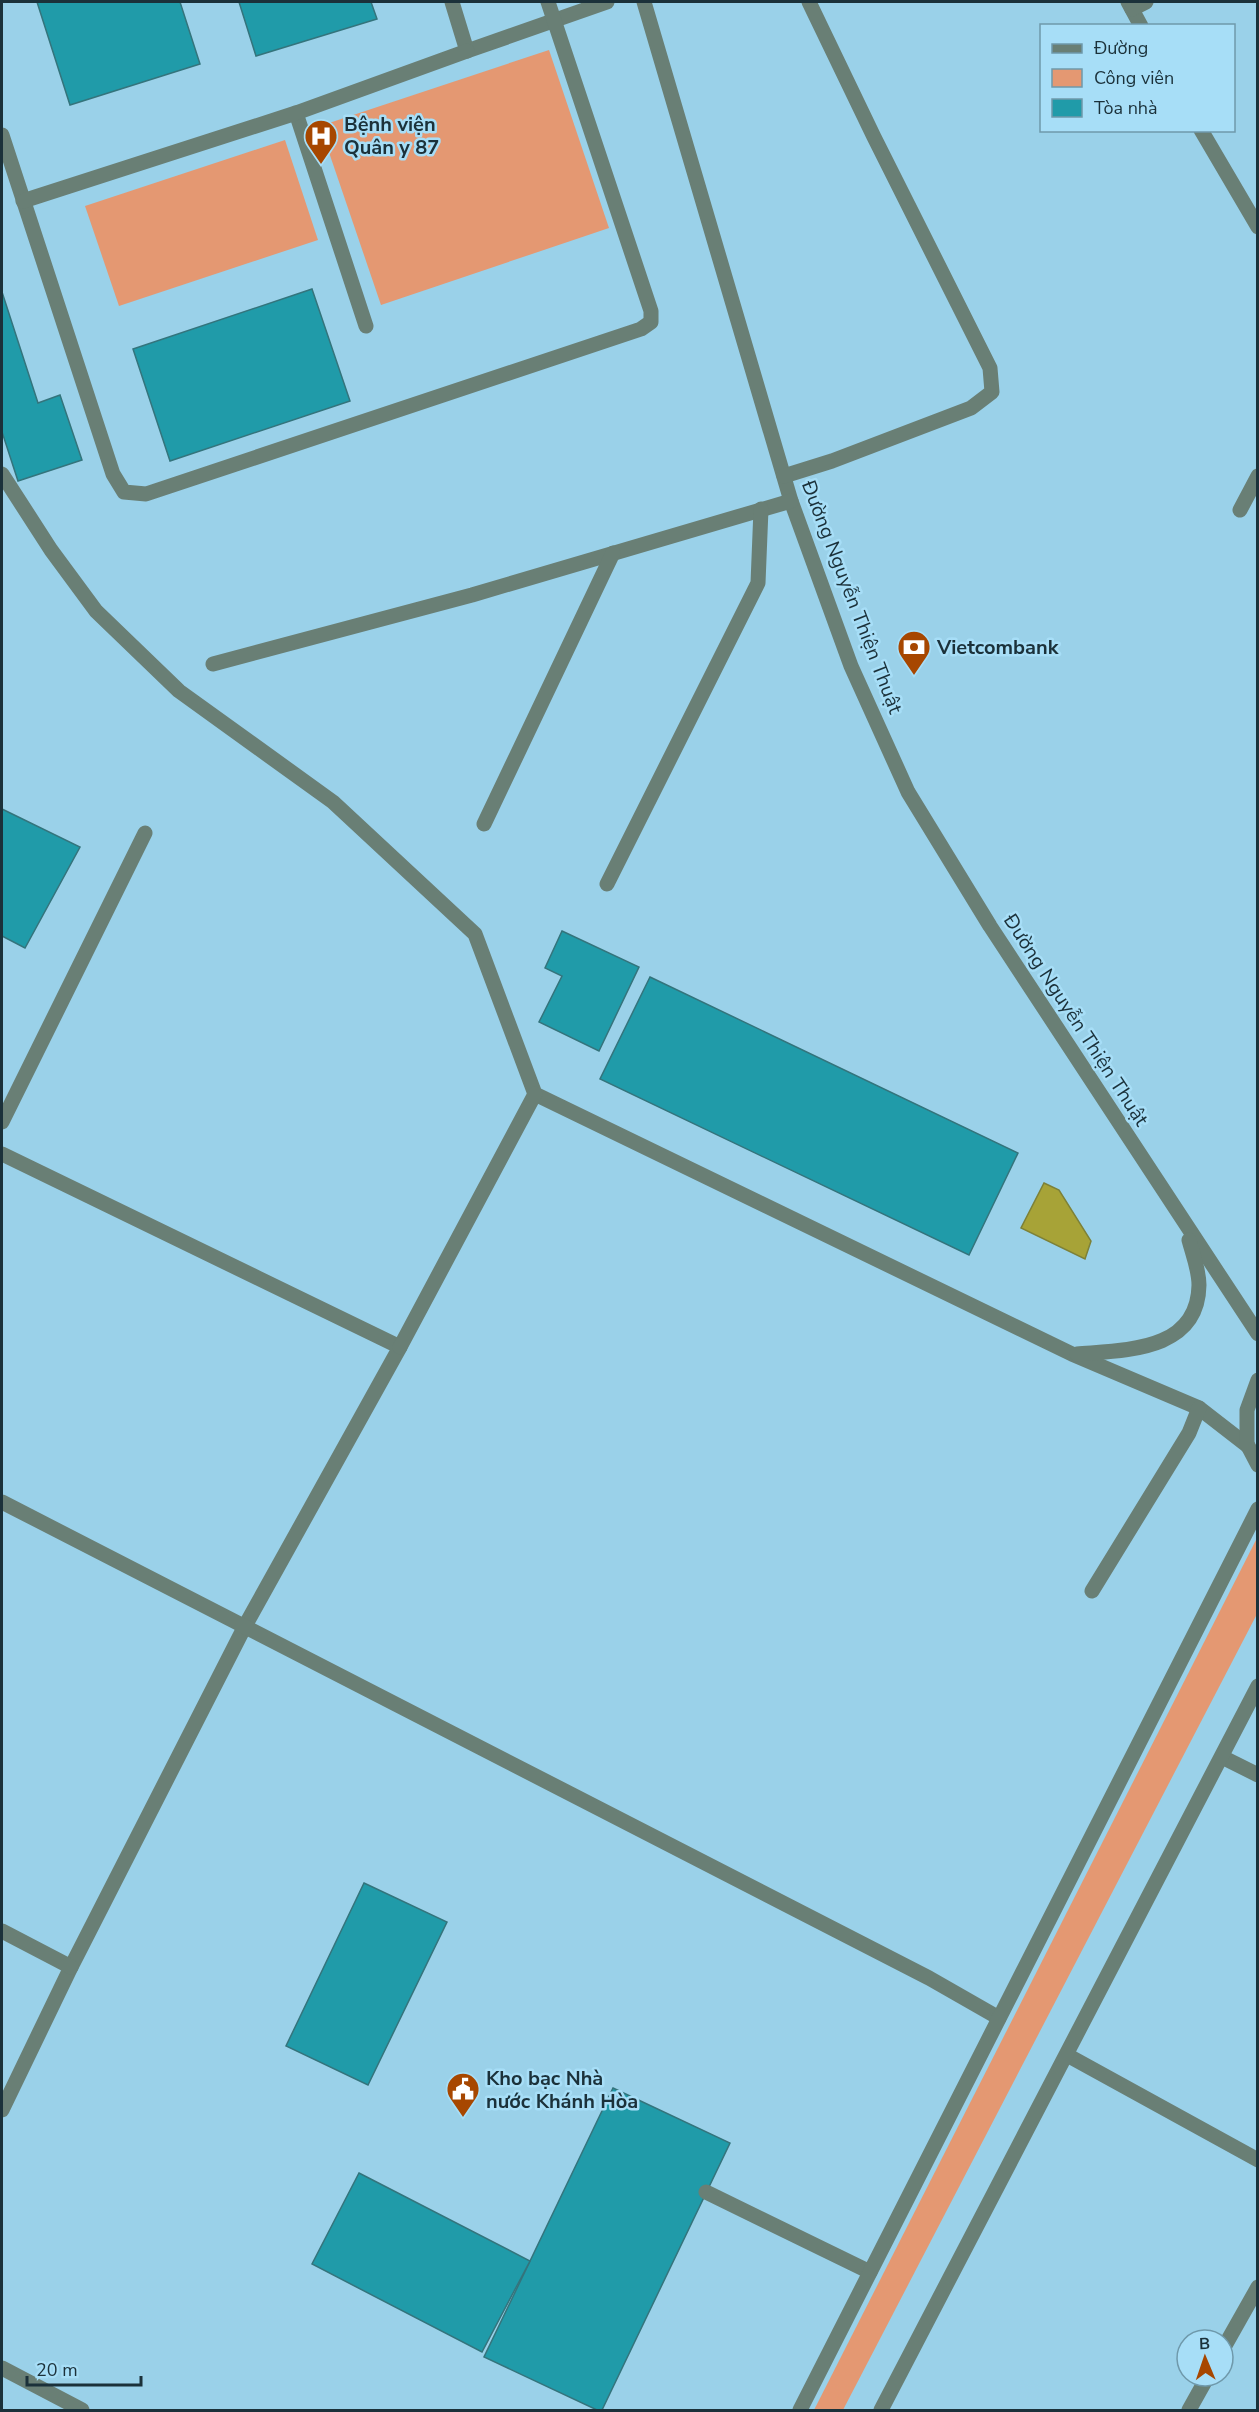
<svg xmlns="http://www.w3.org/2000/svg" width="1259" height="2412" font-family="'Nunito Sans',sans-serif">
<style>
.green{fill:#e49872}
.water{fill:#a7a337;stroke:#7d8138;stroke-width:1.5}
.building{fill:#209ba9;stroke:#34747c;stroke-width:1.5}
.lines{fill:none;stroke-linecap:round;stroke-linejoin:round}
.minor{stroke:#697f75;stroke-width:15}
.labels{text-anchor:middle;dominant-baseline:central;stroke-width:5;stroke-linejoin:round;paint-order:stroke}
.poi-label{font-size:20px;font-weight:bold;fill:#1b313a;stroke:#a7def7;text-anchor:start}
.street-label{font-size:20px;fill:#1b313a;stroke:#a7def7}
</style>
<rect width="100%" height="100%" fill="#9ad1e9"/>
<!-- green -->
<g class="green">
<path d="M549 50 609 228 381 305 320 126Z"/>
<path d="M285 140 318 240 119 306 85 206Z"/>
<path d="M1257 1538V1614L843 2410H814Z"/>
</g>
<!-- water -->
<path class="water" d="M1044 1183 1059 1190 1091 1241 1085 1259 1021 1228Z"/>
<!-- building -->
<g class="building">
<path d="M37 2H180L200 64 70 105Z"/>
<path d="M239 2H371L377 19 256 56Z"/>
<path d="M312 289 350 401 170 461 133 349Z"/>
<path d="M2 292 38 403 60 395 82 460 18 481 2 432Z"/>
<path d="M2 809 80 847 25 948 2 936Z"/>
<path d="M562 931 639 967 599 1051 539 1022 562 976 545 968Z"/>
<path d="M650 977 1018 1153 969 1255 600 1079Z"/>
<path d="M364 1883 447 1922 368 2085 286 2046Z"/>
<path d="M613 2088 730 2143 602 2410H597L484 2357Z"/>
<path d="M359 2173 530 2261 482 2352 312 2264Z"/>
</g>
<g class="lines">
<!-- minor -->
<g class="minor">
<path d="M452 2 467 51 607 2"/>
<path d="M644 2 791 501 851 666 908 792 990 926 1258 1334"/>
<path d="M1128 2 1141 26"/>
<path d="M1132 9 1146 2"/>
<path d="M296 113 366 326"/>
<path d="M1201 130 1258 227"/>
<path d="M2 135 113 474 124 492 146 494 641 329 651 322V311L548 2"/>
<path d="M23 201 296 113 467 51"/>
<path d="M2 474 51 550 96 611 179 691 333 802 475 934 535 1094 1072 1354 1199 1408 1248 1446"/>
<path d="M784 476 832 461 971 408 992 392 990 368 874 137 809 2"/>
<path d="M1240 510 1258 476"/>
<path d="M213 664 472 595 791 501"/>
<path d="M484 824 613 553"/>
<path d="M607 884 758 583 761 509"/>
<path d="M2 1122 145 833"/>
<path d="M2 1154 400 1347 245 1626 71 1967 2 2110"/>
<path d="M400 1347 535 1094"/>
<path d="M1077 1354C1124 1350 1198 1352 1199 1285 1199 1270 1193 1255 1189 1240"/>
<path d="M1258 1380 1247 1410V1444L1258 1465"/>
<path d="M2 1502 929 1978 999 2018"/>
<path d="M1092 1591 1189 1433 1199 1408"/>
<path d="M1222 1757 1258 1775"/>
<path d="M2 1931 71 1967"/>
<path d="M1067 2055 1258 2160"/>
<path d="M706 2192 870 2272"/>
<path d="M1223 2349 1258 2287"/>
<path d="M2 2368 82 2410"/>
<path d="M800 2410 1258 1509"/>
<path d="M881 2410 1258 1686"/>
<path d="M1189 2410 1208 2376"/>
</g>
</g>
<!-- icons -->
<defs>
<symbol id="hospital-pin" viewBox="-11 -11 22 30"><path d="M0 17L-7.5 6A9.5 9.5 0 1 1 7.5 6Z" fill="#a74700" stroke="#a7def7"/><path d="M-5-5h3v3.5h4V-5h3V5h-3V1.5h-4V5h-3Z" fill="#fff"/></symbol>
<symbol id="bank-pin" viewBox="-11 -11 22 30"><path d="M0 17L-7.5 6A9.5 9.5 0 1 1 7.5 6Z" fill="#a74700" stroke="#a7def7"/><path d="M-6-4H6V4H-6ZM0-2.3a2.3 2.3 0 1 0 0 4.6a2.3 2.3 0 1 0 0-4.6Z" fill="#fff"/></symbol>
<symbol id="civic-pin" viewBox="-11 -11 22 30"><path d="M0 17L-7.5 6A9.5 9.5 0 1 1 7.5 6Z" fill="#a74700" stroke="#a7def7"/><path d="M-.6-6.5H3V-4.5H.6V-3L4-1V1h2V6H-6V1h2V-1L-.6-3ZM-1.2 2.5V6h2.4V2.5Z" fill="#fff"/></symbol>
</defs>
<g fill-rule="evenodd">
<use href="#hospital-pin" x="302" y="117" width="38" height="52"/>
<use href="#bank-pin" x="895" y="628" width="38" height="52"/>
<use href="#civic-pin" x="444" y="2070" width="38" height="52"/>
</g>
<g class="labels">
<!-- poi labels -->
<g class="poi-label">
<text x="344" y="124">Bệnh viện<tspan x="344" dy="23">Quân y 87</tspan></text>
<text x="937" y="647">Vietcombank</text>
<text x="486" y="2078">Kho bạc Nhà<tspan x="486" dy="23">nước Khánh Hòa</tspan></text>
</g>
<!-- street labels -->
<g class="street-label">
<text transform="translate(852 597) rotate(69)">Đường Nguyễn Thiện Thuật</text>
<text transform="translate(1076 1020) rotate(57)">Đường Nguyễn Thiện Thuật</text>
</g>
</g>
<!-- border -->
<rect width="1259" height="2412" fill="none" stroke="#1b313a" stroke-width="6"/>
<!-- legend -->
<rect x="1040" y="24" width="195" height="108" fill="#a7def7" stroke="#6f99ab" stroke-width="1.5"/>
<rect x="1052" y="44" width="30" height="9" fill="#697f75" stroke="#6f99ab" stroke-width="1.5"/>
<text x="1094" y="54" font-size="18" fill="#1b313a">Đường</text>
<rect x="1052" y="69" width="30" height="18" fill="#e49872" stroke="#6f99ab" stroke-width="1.5"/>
<text x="1094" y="84" font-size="18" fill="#1b313a">Công viên</text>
<rect x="1052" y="99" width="30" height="18" fill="#209ba9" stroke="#6f99ab" stroke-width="1.5"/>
<text x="1094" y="114" font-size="18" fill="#1b313a">Tòa nhà</text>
<!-- north arrow -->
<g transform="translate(1205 2358) rotate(358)"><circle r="28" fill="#a7def7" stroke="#6f99ab" stroke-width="1.5"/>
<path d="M0-4.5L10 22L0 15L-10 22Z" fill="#a74700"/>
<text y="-9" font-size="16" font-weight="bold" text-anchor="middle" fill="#1b313a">B</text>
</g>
<!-- scale -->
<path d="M27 2376v9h114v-9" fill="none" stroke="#1b313a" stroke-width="3"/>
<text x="36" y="2376" font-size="18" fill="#1b313a" stroke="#a7def7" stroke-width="4.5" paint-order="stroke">20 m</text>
</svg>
